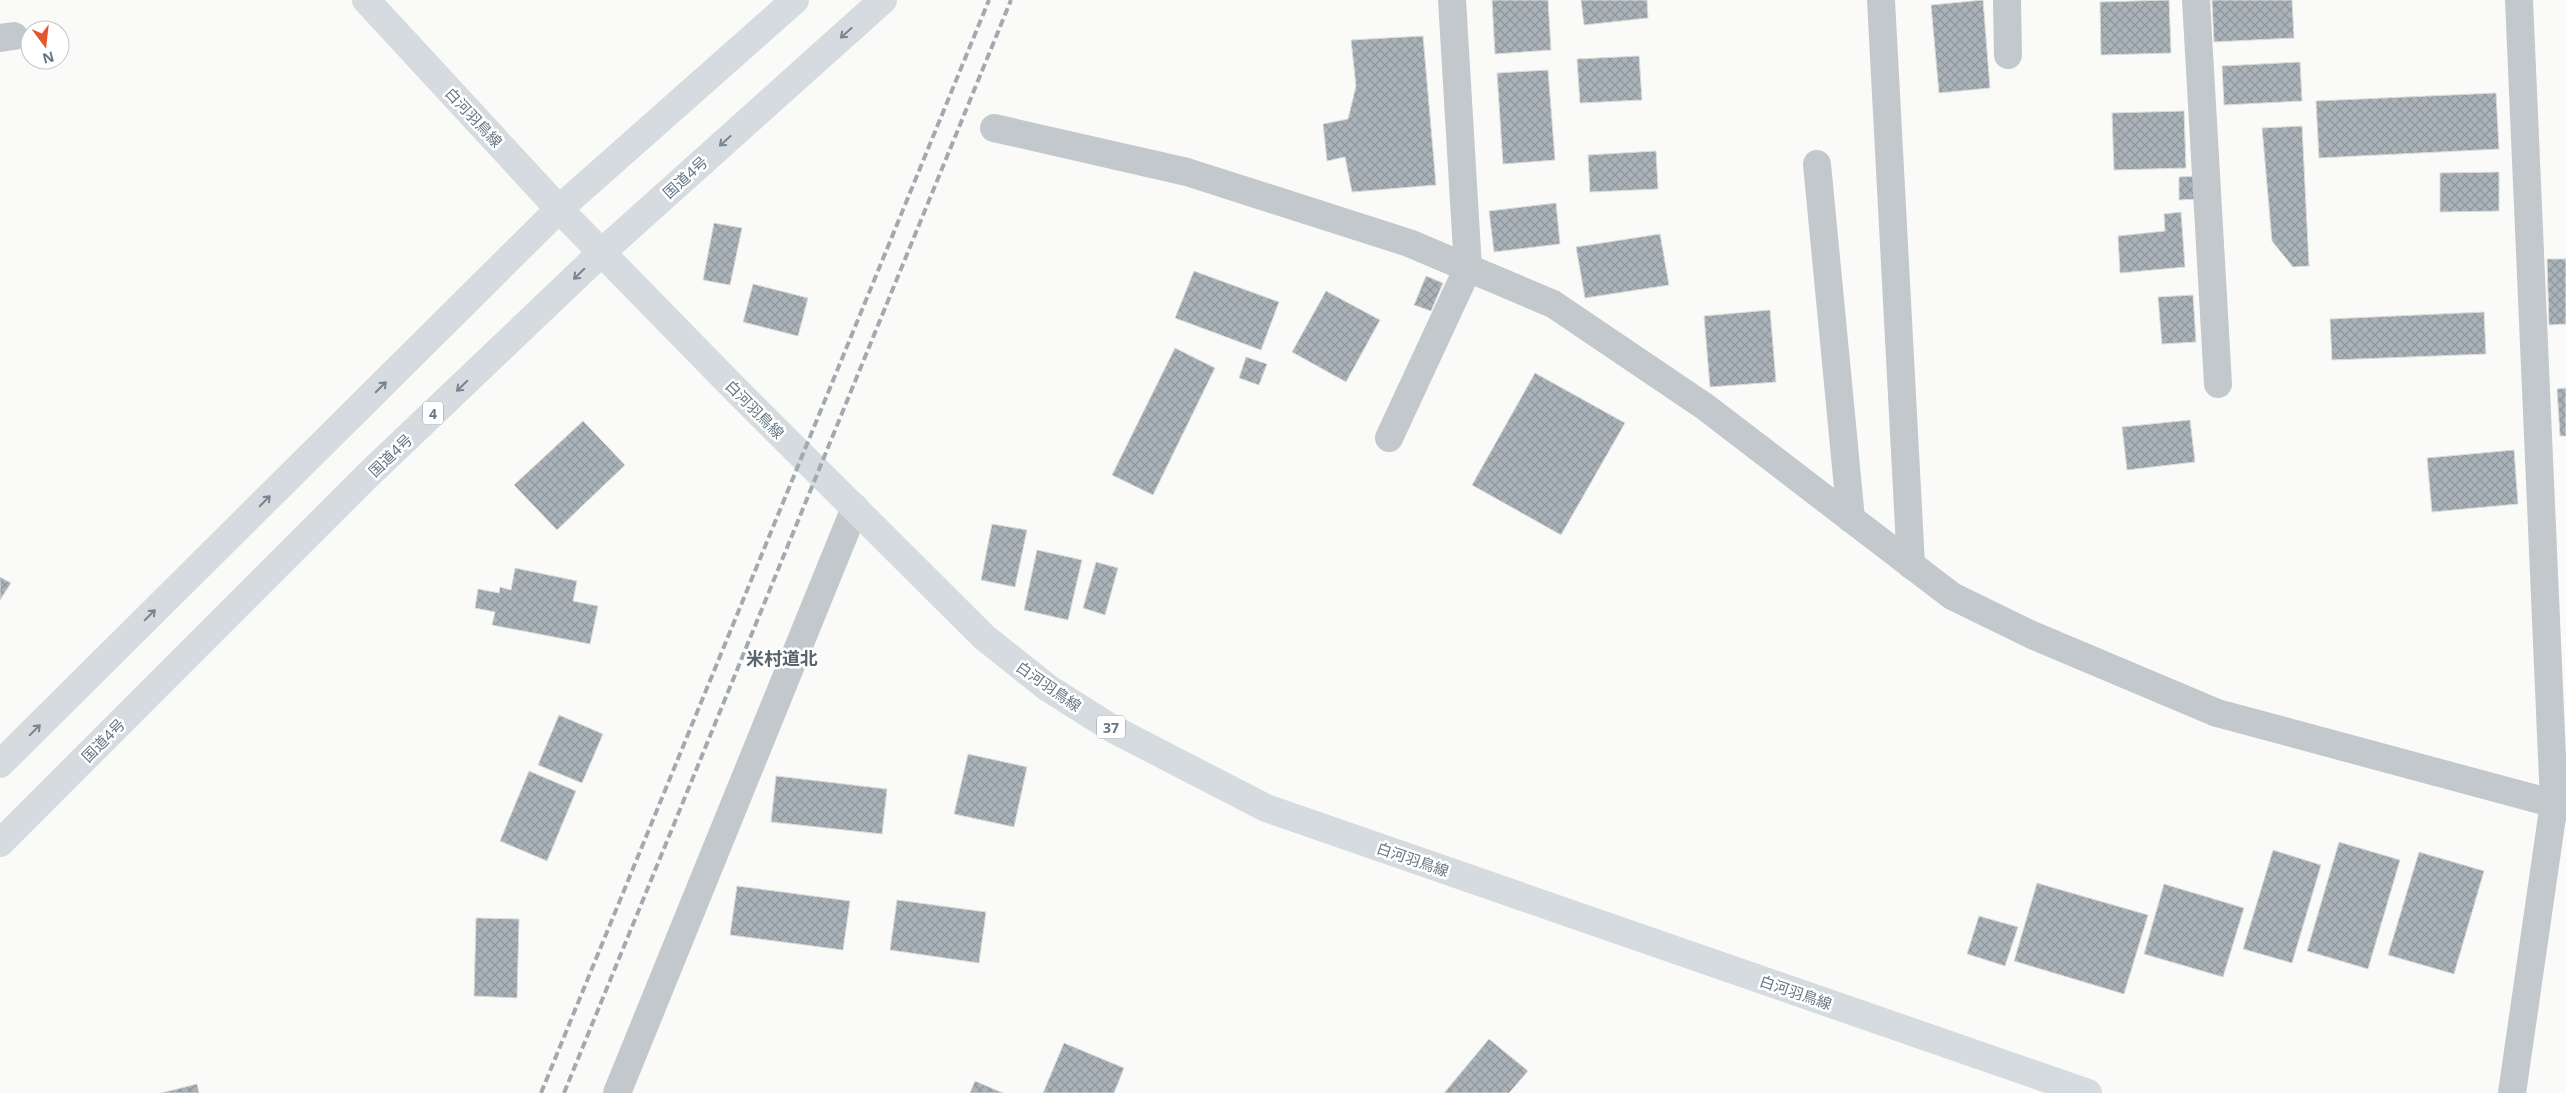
<svg xmlns="http://www.w3.org/2000/svg" width="2566" height="1093" font-family="'Noto Sans','Noto Sans JP',sans-serif">
<style>
.building{fill:url(#building-cross-hatch);stroke:#dcdcda}
.lines{fill:none;stroke-linecap:round;stroke-linejoin:round}
.minor{stroke:#c3c8cc;stroke-width:28}
.major{stroke:#d6dbdf;stroke-width:28}
.highway{stroke:#d6dbdf;stroke-width:28}
.rail{stroke:#a2aab0;stroke-width:4;stroke-dasharray:8 4;stroke-linecap:butt}
.oneway{stroke:#768591}
.labels{text-anchor:middle;dominant-baseline:central;stroke-width:5;stroke-linejoin:round;paint-order:stroke}
.shield{fill:#fff;stroke:#939fa8;stroke-width:1}
.shield-label{font-size:14px;font-weight:bold;fill:#657683}
.street-label{font-size:15px;fill:#657683;stroke:#fff}
.quarter-label{font-size:18px;font-weight:bold;fill:#57646e;stroke:#fff}
</style>
<defs>
<pattern id="building-cross-hatch" width="8" height="8" patternUnits="userSpaceOnUse" patternTransform="scale(1.25)"><rect width="8" height="8" fill="#aab3b9"/><path d="M0 0l8 8M0 8l8-8" fill="none" stroke="#8e969c"/></pattern>
</defs>
<rect width="100%" height="100%" fill="#fafaf8"/>
<!-- building -->
<g class="building">
<path d="M1492 0H1548L1551 50 1495 54Z"/>
<path d="M1581 0H1647L1648 18 1584 25Z"/>
<path d="M1983 0 1990 88 1939 93 1931 5Z"/>
<path d="M2169 0 2171 53 2101 55 2100 2Z"/>
<path d="M2212 0H2292L2294 38 2214 42Z"/>
<path d="M1423 36 1436 185 1352 192 1345 157 1327 161 1323 124 1348 119 1356 86 1351 40Z"/>
<path d="M1639 56 1642 100 1580 103 1577 59Z"/>
<path d="M2300 62 2302 101 2224 105 2222 66Z"/>
<path d="M1548 70 1555 160 1503 164 1497 73Z"/>
<path d="M2496 93 2499 149 2319 158 2316 101Z"/>
<path d="M2184 111 2186 168 2114 170 2112 113Z"/>
<path d="M2302 126 2309 266 2293 267 2272 241 2262 128Z"/>
<path d="M1656 151 1658 189 1590 192 1588 155Z"/>
<path d="M2499 172V211L2440 212V173Z"/>
<path d="M2197 176 2198 199 2179 200V177Z"/>
<path d="M1556 203 1560 244 1494 252 1489 211Z"/>
<path d="M2181 212 2185 267 2120 273 2118 236 2165 231 2164 214Z"/>
<path d="M714 223 742 228 730 285 703 280Z"/>
<path d="M1660 234 1669 285 1585 298 1576 247Z"/>
<path d="M2547 259H2566V324L2549 325Z"/>
<path d="M1194 271 1279 302 1261 350 1175 318Z"/>
<path d="M1426 276 1443 283 1431 311 1414 305Z"/>
<path d="M753 284 808 298 798 336 743 322Z"/>
<path d="M1326 291 1380 320 1346 382 1292 352Z"/>
<path d="M2193 295 2196 342 2162 344 2158 297Z"/>
<path d="M1770 310 1776 382 1710 387 1704 316Z"/>
<path d="M2484 312 2486 354 2332 360 2330 319Z"/>
<path d="M1175 348 1215 368 1153 495 1112 475Z"/>
<path d="M1246 357 1267 364 1259 385 1239 378Z"/>
<path d="M1535 373 1625 423 1561 535 1472 485Z"/>
<path d="M2566 388V436H2560L2557 389Z"/>
<path d="M2190 420 2195 462 2127 470 2122 427Z"/>
<path d="M583 421 625 465 557 530 514 485Z"/>
<path d="M2514 450 2518 504 2432 512 2427 458Z"/>
<path d="M992 524 1027 530 1015 587 981 580Z"/>
<path d="M1037 550 1082 560 1068 620 1024 610Z"/>
<path d="M1096 562 1118 568 1105 615 1083 608Z"/>
<path d="M515 568 577 581 573 601 598 606 590 644 492 625 495 612 475 608 478 589 499 593 500 587 511 590Z"/>
<path d="M0 577 11 583 0 600Z"/>
<path d="M559 715 603 734 582 783 538 765Z"/>
<path d="M968 754 1027 767 1014 827 954 814Z"/>
<path d="M529 771 576 791 547 861 500 841Z"/>
<path d="M776 776 887 789 882 834 771 822Z"/>
<path d="M2339 842 2400 860 2368 969 2307 951Z"/>
<path d="M2273 850 2321 865 2292 963 2243 949Z"/>
<path d="M2419 852 2484 871 2454 974 2388 955Z"/>
<path d="M2037 883 2148 915 2124 994 2014 961Z"/>
<path d="M2164 884 2244 908 2223 977 2144 954Z"/>
<path d="M737 886 850 901 843 950 730 935Z"/>
<path d="M897 900 986 912 979 963 890 950Z"/>
<path d="M1979 916 2018 927 2005 966 1967 954Z"/>
<path d="M476 918 519 919 517 998 474 996Z"/>
<path d="M1489 1039 1528 1071 1509 1093H1444Z"/>
<path d="M1064 1043 1124 1068 1114 1093H1043Z"/>
<path d="M975 1081 1003 1093H970Z"/>
<path d="M197 1084 199 1093H161Z"/>
</g>
<g class="lines">
<!-- minor -->
<g class="minor">
<path d="M1881 0 1911 565"/>
<path d="M2007 0 2008 55"/>
<path d="M2196 0 2218 384"/>
<path d="M0 38 14 36"/>
<path d="M994 128 1187 172 1409 243 1553 304 1704 406 1952 596 2032 635 2217 713 2566 807"/>
<path d="M1817 164 1851 519"/>
<path d="M1389 438 1468 268 1452 0"/>
<path d="M617 1093 855 508"/>
<path d="M2512 1093 2554 803 2519 0"/>
</g>
<!-- major -->
<path class="major" d="M366 0 559 209 736 390 984 637 1048 688 1113 729 1266 808 2088 1093"/>
<!-- highway -->
<g class="highway">
<path d="M0 764 559 209 795 0"/>
<path d="M0 843 367 476 601 253 883 0"/>
</g>
<!-- rail -->
<g class="rail">
<path d="M541 1093 989 0"/>
<path d="M564 1093 1011 0"/>
</g>
</g>
<!-- one-way arrows -->
<defs><path id="oneway-shaft" d="M-6 0H5M1.5-3L5.5 0L1.5 3" fill="none" stroke-width="1.6" stroke-linecap="round" stroke-linejoin="round" transform="scale(1.25)"/></defs>
<g class="oneway">
<use href="#oneway-shaft" transform="translate(846 33) rotate(138)"/>
<use href="#oneway-shaft" transform="translate(725 141) rotate(138)"/>
<use href="#oneway-shaft" transform="translate(579 274) rotate(136)"/>
<use href="#oneway-shaft" transform="translate(462 386) rotate(136)"/>
<use href="#oneway-shaft" transform="translate(381 387) rotate(-45)"/>
<use href="#oneway-shaft" transform="translate(265 501) rotate(-45)"/>
<use href="#oneway-shaft" transform="translate(150 615) rotate(-45)"/>
<use href="#oneway-shaft" transform="translate(35 730) rotate(-45)"/>
</g>
<g class="labels">
<!-- shield labels -->
<g class="shield">
<rect x="423" y="401.5" width="20" height="23" rx="4"/>
<rect x="1097" y="715.5" width="28" height="23" rx="4"/>
</g>
<g class="shield-label">
<text x="433" y="413">4</text>
<text x="1111" y="727">37</text>
</g>
<!-- street labels -->
<g class="street-label">
<text transform="translate(474 117) rotate(47)">白河羽鳥線</text>
<text transform="translate(685 177) rotate(-42)">国道4号</text>
<text transform="translate(755 409) rotate(45)">白河羽鳥線</text>
<text transform="translate(390 455) rotate(-44)">国道4号</text>
<text transform="translate(1049 686) rotate(35)">白河羽鳥線</text>
<text transform="translate(103 740) rotate(-45)">国道4号</text>
<text transform="translate(1413 859) rotate(19)">白河羽鳥線</text>
<text transform="translate(1796 992) rotate(19)">白河羽鳥線</text>
</g>
<!-- quarter labels -->
<g class="quarter-label">
<text x="782" y="658">米村道北</text>
</g>
</g>
<!-- north arrow -->
<g transform="translate(45 45) rotate(165)"><circle r="24" fill="#ffffff" stroke="#c1c8cd"/>
<path d="M0-4L9 19L0 12L-9 19Z" fill="#e4572e"/>
<text y="-8" font-size="14" font-weight="bold" text-anchor="middle" fill="#657683">N</text>
</g>
</svg>
